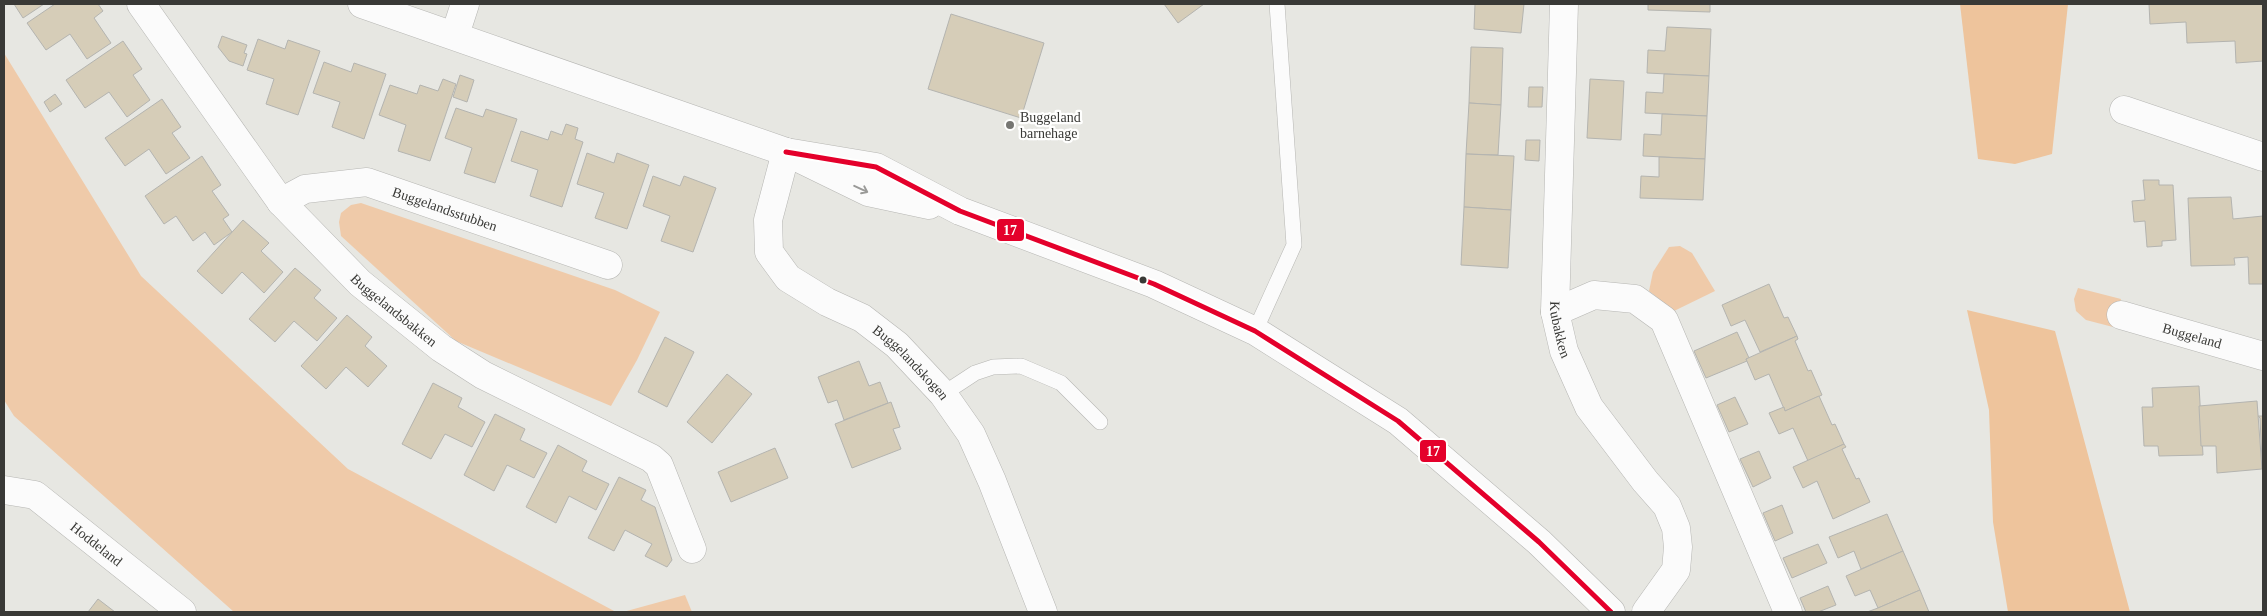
<svg xmlns="http://www.w3.org/2000/svg" width="2267" height="616" font-family="'Times New Roman',serif">
<style>
.green{fill:#efcaa9}
.forest{fill:#eec49c}
.building{fill:#d6cdb8;stroke:#b4b4b0}
.lines{fill:none;stroke-linecap:round;stroke-linejoin:round}
.service-casing{stroke:#b6b6b3;stroke-width:16}
.minor-casing{stroke:#b6b6b3;stroke-width:29}
.tertiary-casing{stroke:#b6b6b3;stroke-width:29}
.service{stroke:#fbfbfb;stroke-width:15}
.minor{stroke:#fbfbfb;stroke-width:28}
.tertiary{stroke:#fbfbfb;stroke-width:28}
.bus-1-casing{stroke:#fffffe;stroke-width:9}
.bus-1{stroke:#e4002b;stroke-width:5}
.oneway{stroke:#9a9a98}
.poi-dot{fill:#767672;stroke:#fffffe;stroke-width:2}
.bus-dot{fill:#393936;stroke:#fffffe;stroke-width:2}
.labels{text-anchor:middle;dominant-baseline:central;stroke-width:4.5;stroke-linejoin:round;paint-order:stroke}
.poi-label{font-size:14px;fill:#393936;stroke:#fffffe;text-anchor:start}
.street-label{font-size:14px;fill:#393936;stroke:#fffffe}
.line-badge{stroke:#fffffe;stroke-width:2}
.badge-label{font-size:14px;text-anchor:middle;font-weight:bold;fill:#fff}
</style>
<rect width="100%" height="100%" fill="#e7e7e2"/>
<!-- green -->
<g class="green">
<path d="M4 53 141 276 348 469 616 612H234L14 416 4 400Z"/>
<path d="M361 203 615 290 660 312 637 360 611 406 456 341 341 236 339 222 341 213 351 205Z"/>
<path d="M1680 246 1692 253 1715 291 1674 311 1649 291 1653 272 1669 247Z"/>
<path d="M2078 288 2121 299 2113 327 2086 320 2076 311 2074 299Z"/>
<path d="M685 595 692 612H623Z"/>
</g>
<!-- forest -->
<g class="forest">
<path d="M1960 4H2068L2052 154 2015 164 1978 159Z"/>
<path d="M1967 310 2055 331 2130 612H2008L1993 522 1989 410Z"/>
</g>
<!-- building -->
<g class="building">
<path d="M14 4H44L23 18Z"/>
<path d="M55 4H98L103 11 94 18 111 43 87 59 70 34 46 50 27 23Z"/>
<path d="M1164 4H1204L1178 23Z"/>
<path d="M1475 4H1524L1521 33 1474 29Z"/>
<path d="M1648 4H1710V12L1648 10Z"/>
<path d="M2149 4H2263V61L2236 63 2235 41 2187 43 2186 22 2150 24Z"/>
<path d="M951 14 1044 43 1021 118 928 89Z"/>
<path d="M1667 27 1711 29 1709 76 1647 73 1648 50 1665 51Z"/>
<path d="M222 36 247 45 244 53 247 54 243 66 229 61 218 47Z"/>
<path d="M258 39 285 49 288 40 320 51 298 115 266 104 274 79 247 70Z"/>
<path d="M123 41 142 69 133 75 150 100 127 117 109 92 85 108 66 80Z"/>
<path d="M1471 47 1503 48 1501 105 1469 103Z"/>
<path d="M324 62 351 72 354 63 386 74 364 139 332 127 340 102 313 93Z"/>
<path d="M1664 74 1709 76 1707 116 1645 113 1646 92 1663 93Z"/>
<path d="M460 75 474 80 467 102 453 97Z"/>
<path d="M443 79 456 84 430 161 398 151 406 125 379 115 390 85 417 94 420 85 438 91Z"/>
<path d="M1590 79 1624 81 1621 140 1587 138Z"/>
<path d="M1529 87H1543L1542 107H1528Z"/>
<path d="M55 94 62 104 50 112 44 102Z"/>
<path d="M162 99 181 127 172 133 190 158 166 174 149 149 125 166 105 138Z"/>
<path d="M1469 103 1501 105 1498 155 1466 154Z"/>
<path d="M456 108 483 117 486 109 517 119 495 183 464 173 472 148 445 138Z"/>
<path d="M1662 114 1707 116 1705 159 1643 156 1644 134 1661 135Z"/>
<path d="M566 124 578 128 575 139 583 142 562 207 530 196 538 170 511 161 521 131 548 140 551 131 562 135Z"/>
<path d="M1526 140H1540L1539 161 1525 160Z"/>
<path d="M587 153 614 163 617 153 649 165 627 229 595 218 604 193 577 184Z"/>
<path d="M1466 154 1514 156 1511 210 1464 207Z"/>
<path d="M202 156 221 185 212 191 229 215 223 219 232 232 214 245 205 232 193 241 176 216 164 224 145 196Z"/>
<path d="M1659 157 1705 159 1703 200 1640 198 1641 176 1659 177Z"/>
<path d="M653 176 680 186 684 176 716 188 693 252 661 241 670 216 643 206Z"/>
<path d="M2143 180H2159V185H2173L2176 240 2162 241V246L2147 247 2145 221 2134 222 2132 201 2145 200Z"/>
<path d="M2231 197 2233 219 2263 216V284H2249L2248 257 2234 258 2235 265 2191 266 2188 198Z"/>
<path d="M1464 207 1511 210 1508 268 1461 265Z"/>
<path d="M243 220 269 243 261 251 283 272 264 293 242 272 222 294 197 271Z"/>
<path d="M295 268 321 290 314 298 337 318 317 341 294 321 275 342 249 319Z"/>
<path d="M1769 284 1784 318 1788 317 1797 336 1760 352 1745 320 1731 326 1722 305Z"/>
<path d="M347 315 372 337 365 346 387 366 368 387 346 367 326 389 301 366Z"/>
<path d="M1737 332 1749 358 1746 359 1747 361 1706 378 1694 351Z"/>
<path d="M1797 336 1798 339 1795 341 1808 371 1811 370 1822 395 1785 411 1769 374 1755 380 1746 359Z"/>
<path d="M665 337 694 352 667 407 638 392Z"/>
<path d="M859 361 869 386 880 382 888 403 844 420 837 400 828 403 818 377Z"/>
<path d="M727 374 752 394 712 443 687 422Z"/>
<path d="M433 383 462 398 458 407 485 422 472 447 445 434 431 459 402 444Z"/>
<path d="M2199 386 2203 455 2159 456 2158 446H2144L2142 407H2153L2152 388Z"/>
<path d="M1819 396 1832 425 1835 424 1844 444 1808 461 1793 428 1779 434 1769 413 1784 407 1785 411Z"/>
<path d="M1735 397 1748 424 1729 432 1717 405Z"/>
<path d="M2257 401 2262 469 2217 473 2216 446H2201L2199 406Z"/>
<path d="M891 402 900 427 893 429 901 449 852 468 835 424Z"/>
<path d="M495 414 525 429 520 440 547 453 534 478 507 465 494 491 464 475Z"/>
<path d="M2258 416H2263V484L2260 418Z"/>
<path d="M1844 444 1846 447 1842 449 1856 479 1859 478 1870 502 1833 519 1817 481 1803 488 1793 467Z"/>
<path d="M558 445 587 461 582 471 609 484 596 510 569 496 556 523 526 507Z"/>
<path d="M775 448 788 478 731 502 718 472Z"/>
<path d="M1759 451 1771 478 1753 487 1740 459Z"/>
<path d="M619 477 646 490 641 500 655 507 672 560 667 567 645 556 652 544 625 530 614 551 588 538Z"/>
<path d="M1782 505 1793 533 1775 541 1763 513Z"/>
<path d="M1887 514 1903 551 1861 569 1854 551 1838 558 1829 537Z"/>
<path d="M1818 544 1827 563 1792 578 1783 558Z"/>
<path d="M1903 551 1920 590 1878 608 1870 590 1855 596 1846 576Z"/>
<path d="M1828 586 1836 605 1818 612H1806L1800 598Z"/>
<path d="M1920 590 1929 612H1867L1878 608Z"/>
<path d="M98 599 115 612H88Z"/>
</g>
<g class="lines">
<defs>
<g id="service">
<path d="M1255 331 1294 245 1277 4"/>
<path d="M943 394 975 373 993 367 1021 366 1061 383 1100 422"/>
</g>
<g id="minor">
<path id="s1" d="M141 4 281 202 360 283 441 348 483 375 651 458 659 465 692 549"/>
<path id="s2" d="M1564 4 1555 312 1564 351 1589 407 1645 481 1667 506 1676 528 1678 547 1676 570 1646 612"/>
<path d="M455 35 465 4"/>
<path d="M2124 110 2263 157"/>
<path id="s3" d="M786 152 768 220 769 252 788 278 827 302 862 318 897 345 943 394 971 434 992 481 1043 612"/>
<path id="s4" d="M281 202 305 189 367 182 608 265"/>
<path d="M1555 312 1594 295 1635 299 1664 320 1788 612"/>
<path id="s5" d="M2121 315 2263 356"/>
<path id="s6" d="M4 490 35 495 182 612"/>
</g>
<g id="tertiary">
<path d="M362 4 786 152 868 192 929 205"/>
<path d="M786 152 876 167 960 211 1154 284 1255 331 1398 421 1539 542 1611 612"/>
</g>
</defs>
<!-- service casing -->
<use href="#service" class="service-casing"/>
<!-- minor casing -->
<use href="#minor" class="minor-casing"/>
<!-- tertiary casing -->
<use href="#tertiary" class="tertiary-casing"/>
<!-- service -->
<use href="#service" class="service"/>
<!-- minor -->
<use href="#minor" class="minor"/>
<!-- tertiary -->
<use href="#tertiary" class="tertiary"/>
<defs>
<path id="bus-1" d="M786 152 876 167 960 211 1154 284 1255 331 1398 421 1539 542 1611 612"/>
</defs>
<!-- bus-1 casing -->
<use href="#bus-1" class="bus-1-casing"/>
<!-- bus-1 -->
<use href="#bus-1" class="bus-1"/>
</g>
<!-- one-way arrows -->
<defs><path id="oneway-shaft" d="M-6 0H5M1.5-3L5.5 0L1.5 3" fill="none" stroke-width="1.6" stroke-linecap="round" stroke-linejoin="round" transform="scale(1.25)"/></defs>
<use class="oneway" href="#oneway-shaft" transform="translate(861 189) rotate(25)"/>
<!-- markers -->
<circle class="poi-dot" cx="1010" cy="125" r="5"/>
<circle class="bus-dot" cx="1143" cy="280" r="4.5"/>
<g class="labels">
<!-- poi labels -->
<g class="poi-label">
<text x="1020" y="117">Buggeland<tspan x="1020" dy="16">barnehage</tspan></text>
</g>
<!-- street labels -->
<g class="street-label">
<text stroke="none"><textPath href="#s4" startOffset="172">Buggelandsstubben</textPath></text>
<text stroke="none"><textPath href="#s1" startOffset="399">Buggelandsbakken</textPath></text>
<text stroke="none"><textPath href="#s2" startOffset="326">Kubakken</textPath></text>
<text stroke="none"><textPath href="#s5" startOffset="74">Buggeland</textPath></text>
<text stroke="none"><textPath href="#s3" startOffset="285">Buggelandskogen</textPath></text>
<text stroke="none"><textPath href="#s6" startOffset="110">Hoddeland</textPath></text>
</g>
</g>
<g class="line-badge">
<rect x="996" y="218" width="29" height="24" rx="5" fill="#e4002b"/>
<rect x="1419" y="439" width="28" height="24" rx="5" fill="#e4002b"/>
</g>
<g class="badge-label">
<text x="1010" y="235">17</text>
<text x="1433" y="456">17</text>
</g>
<!-- border -->
<rect width="2267" height="616" fill="none" stroke="#393936" stroke-width="10"/>
</svg>
